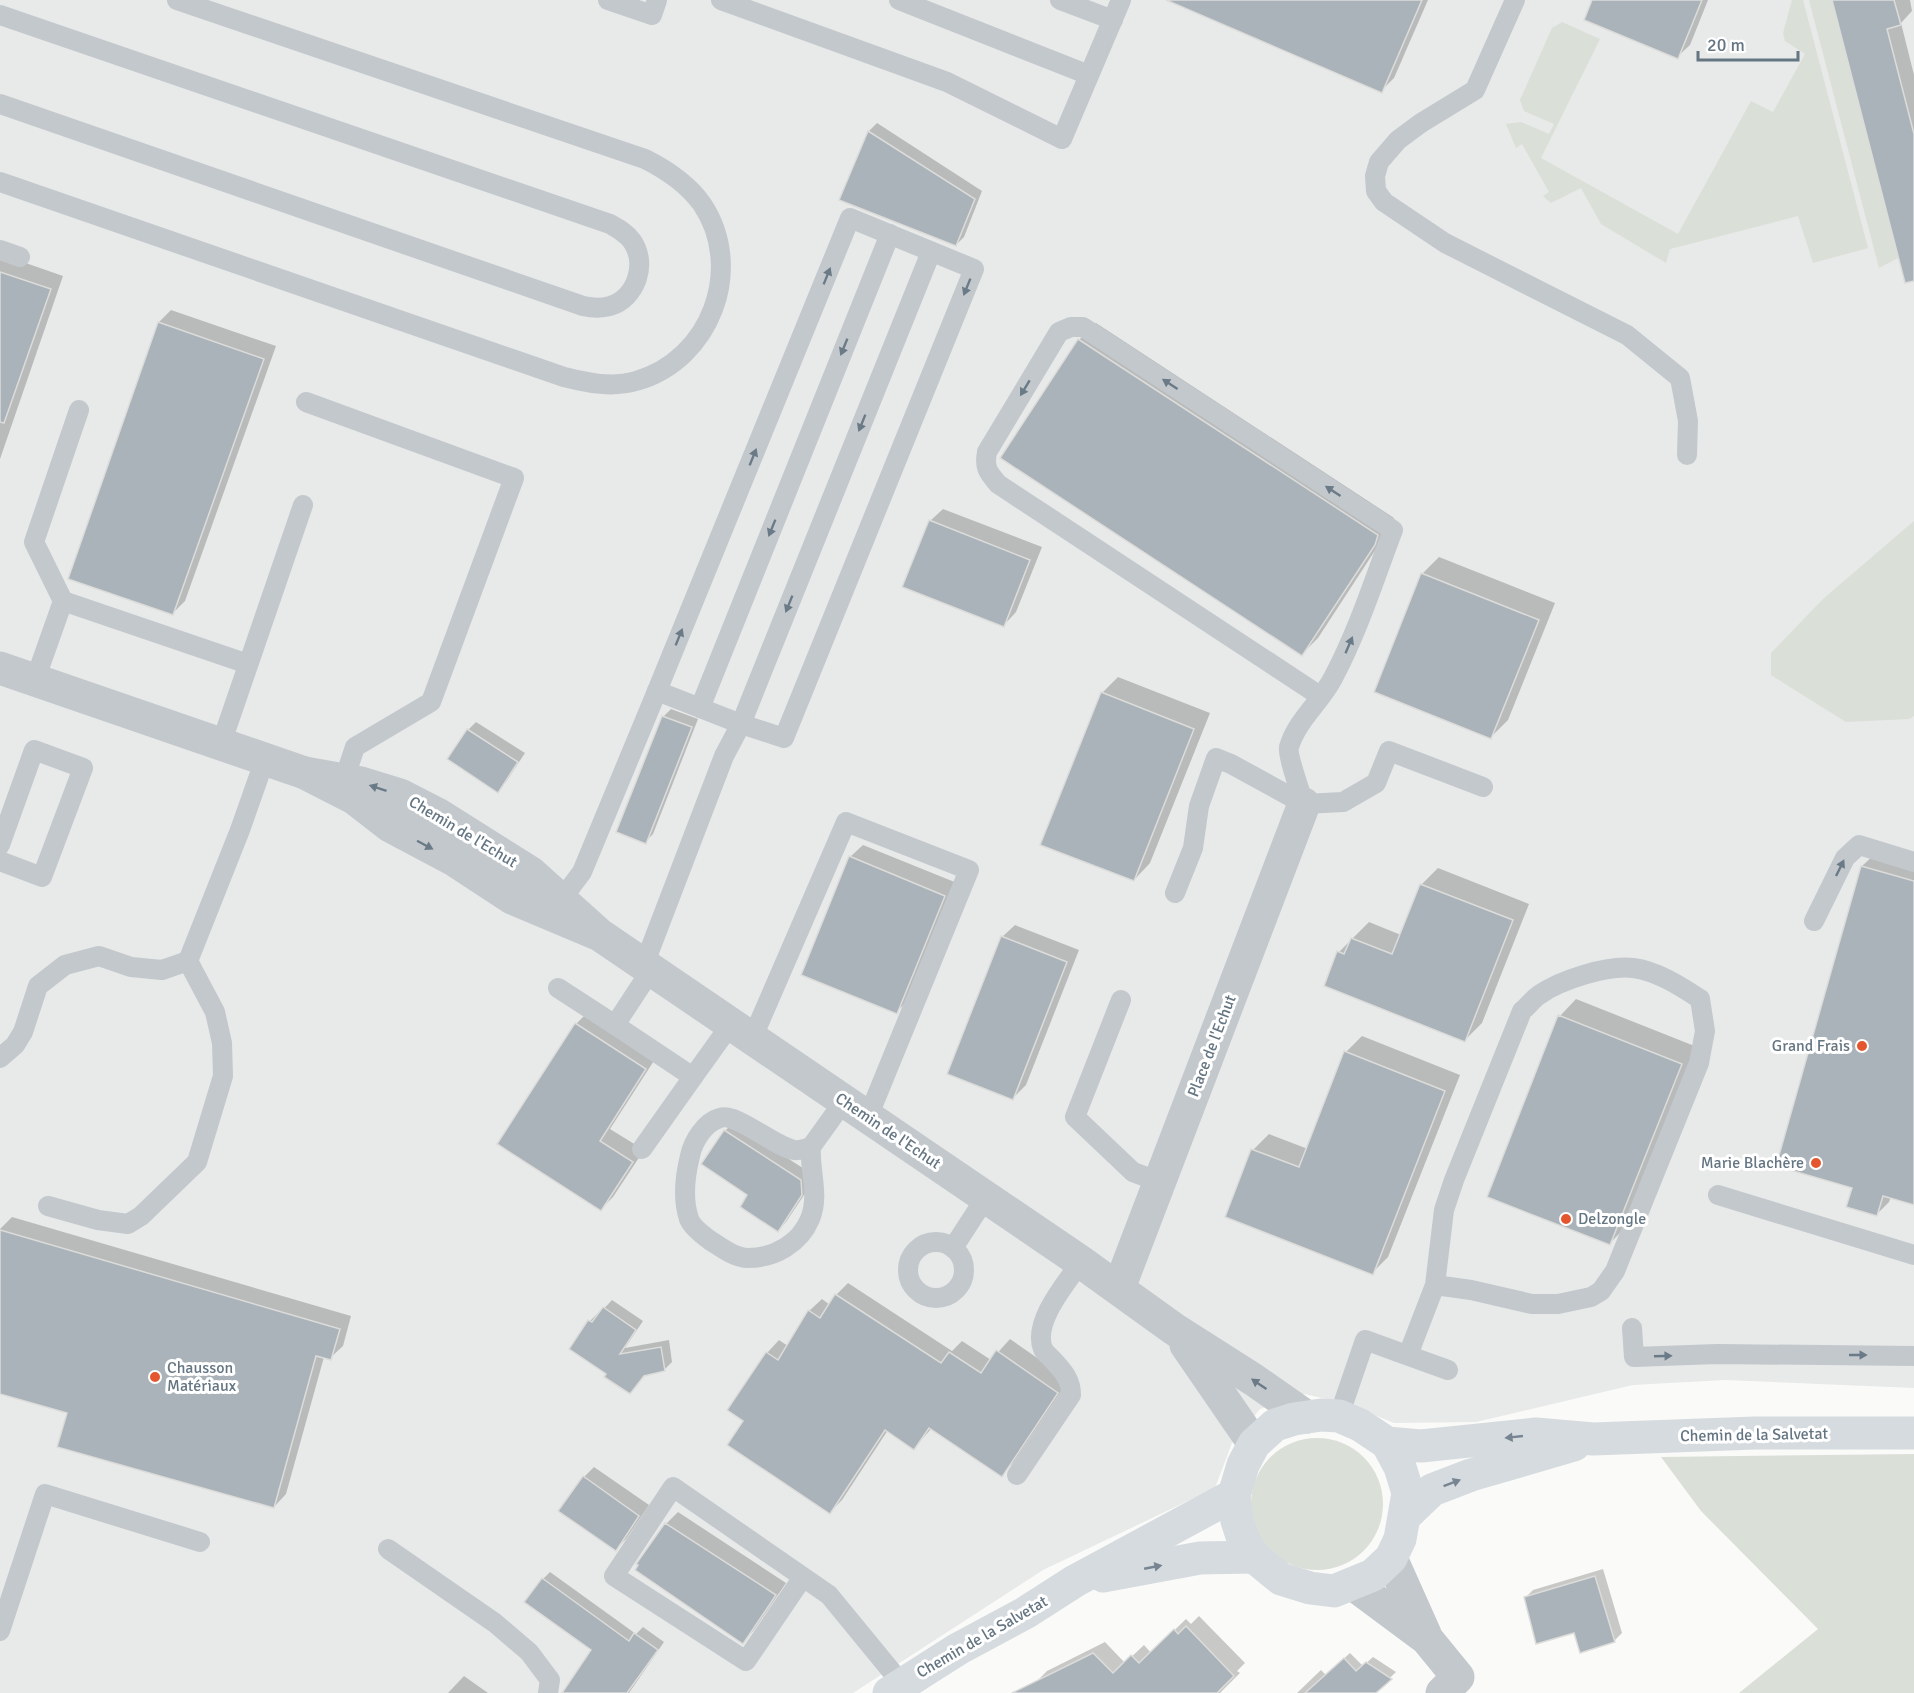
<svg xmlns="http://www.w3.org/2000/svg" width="1914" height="1693" font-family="Signika,sans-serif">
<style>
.built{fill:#e8e9e9}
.green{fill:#dadfd7}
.shadow{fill:#0003}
.building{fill:#aab3b9;stroke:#dcdcda;stroke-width:1.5}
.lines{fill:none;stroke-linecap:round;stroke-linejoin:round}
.lane{stroke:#c3c8cc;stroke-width:20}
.street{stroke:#c3c8cc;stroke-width:33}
.secondary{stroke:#d6dbdf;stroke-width:33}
.oneway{fill:#6a7a87}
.oneway2{fill:#768591}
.poi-dot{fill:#e4572e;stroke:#fff;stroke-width:2}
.labels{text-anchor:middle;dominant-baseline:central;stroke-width:6;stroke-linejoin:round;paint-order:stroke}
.street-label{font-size:16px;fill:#657683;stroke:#fff}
.poi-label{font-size:16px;fill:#657683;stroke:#fff;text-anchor:end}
</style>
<rect width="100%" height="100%" fill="#fafaf8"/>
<!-- built -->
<path class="built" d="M0 0H1914V1388L1725 1380 1633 1385 1476 1422 1394 1423 1345 1403 1304 1394 1260 1409 1232 1443 1215 1488 1043 1570 853 1693H0Z"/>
<!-- green -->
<g class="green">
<path d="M1792 0H1803L1868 248 1813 263 1798 216 1670 249 1666 263 1601 224 1581 188 1551 203 1543 196 1549 192 1522 144 1516 148 1506 124 1521 122 1549 134 1554 124 1524 111 1520 100 1552 28 1562 22 1600 39 1541 158 1678 234 1751 101 1773 112 1805 54 1785 41 1783 33Z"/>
<path d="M1809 0H1832L1898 258 1879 268Z"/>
<path d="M1914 521V716L1909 719 1846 722 1771 675V653L1823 599Z"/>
<circle cx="1317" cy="1504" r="66"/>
<path d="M1914 1454V1693H1739L1818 1629 1701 1511 1661 1457Z"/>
</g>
<!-- shadow -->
<g class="shadow">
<path d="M1202 0H1428L1394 78 1381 91Z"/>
<path d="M1593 0H1708L1690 45 1677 57Z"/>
<path d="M1833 0H1910L1912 11 1901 23 1914 75V253Z"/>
<path d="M877 123 982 191 964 237 956 245 841 199 869 131Z"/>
<path d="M0 254 63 276 0 459Z"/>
<path d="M171 310 276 346 185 601 172 614 159 322Z"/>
<path d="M1096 323 1394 518 1391 526 1318 638 1302 654 1079 340Z"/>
<path d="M943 509 1042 547 1016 612 1004 625 930 521Z"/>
<path d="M1439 557 1555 603 1508 720 1491 737 1422 574Z"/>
<path d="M1118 677 1210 713 1150 863 1134 880 1102 693Z"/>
<path d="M671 709 698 719 653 834 645 842 663 717Z"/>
<path d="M476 722 525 753 506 782 498 791 468 730Z"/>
<path d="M863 845 957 883 909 1000 896 1012 850 857Z"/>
<path d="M1875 854 1914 865V1204L1891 1197 1889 1202 1877 1214 1854 1187 1778 1165 1862 866Z"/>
<path d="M1438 868 1529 904 1482 1023 1465 1040 1339 952 1369 922 1401 935 1421 885Z"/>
<path d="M1015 925 1079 950 1026 1085 1013 1098 1002 937Z"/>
<path d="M1576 999 1697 1047 1626 1227 1610 1243 1560 1016Z"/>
<path d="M588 1012 657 1056 610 1129 644 1150 613 1197 601 1209 576 1024Z"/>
<path d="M1362 1036 1460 1075 1388 1257 1372 1273 1253 1150 1269 1134 1308 1149 1346 1052Z"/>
<path d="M733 1123 809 1172 810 1186 786 1222 778 1230 749 1194 725 1131Z"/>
<path d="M12 1217 351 1316 343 1346 330 1358 324 1357 286 1494 274 1507 69 1412 0 1392V1229Z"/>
<path d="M848 1283 952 1351 962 1341 991 1360 1010 1339 1069 1380 1013 1463 1001 1475 932 1428 914 1448 888 1430 842 1500 830 1512 745 1421 729 1410 767 1353 779 1340 788 1346 809 1311 822 1299 830 1305 836 1295Z"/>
<path d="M612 1300 643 1321 625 1348 669 1340 672 1362 664 1370 646 1374 630 1392 608 1373 590 1321 598 1313 599 1314Z"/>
<path d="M594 1467 649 1505 626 1539 616 1549 584 1477Z"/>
<path d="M678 1512 786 1583 754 1630 743 1642 638 1564 666 1524Z"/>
<path d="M1603 1569 1622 1633 1614 1641 1575 1632 1525 1598 1533 1590Z"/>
<path d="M550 1572 636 1634 643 1627 664 1642 629 1693H572L593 1650 543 1579Z"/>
<path d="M1199 1616 1245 1663 1237 1671 1240 1673 1220 1693H1047L1036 1682 1047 1671 1105 1642 1125 1663 1144 1645 1151 1653 1186 1619 1191 1624Z"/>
<path d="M1350 1653 1363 1666 1373 1657 1396 1672 1374 1693H1297L1321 1670 1326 1675Z"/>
<path d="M464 1676 488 1693H448Z"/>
</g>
<!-- building -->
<g class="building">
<path d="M1166 0H1422L1382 93Z"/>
<path d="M1592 0H1702L1678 59 1584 20Z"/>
<path d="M1832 0H1894L1901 25 1887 29 1914 134V281L1905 283Z"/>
<path d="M868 131 975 199 956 246 839 200Z"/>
<path d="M0 272 51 289 4 423 0 422Z"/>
<path d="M158 322 264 359 173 615 68 579Z"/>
<path d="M1078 339 1378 535 1375 545 1302 656 1000 458Z"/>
<path d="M929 520 1030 560 1004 627 902 587Z"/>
<path d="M1421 573 1539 620 1491 739 1374 692Z"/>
<path d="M1101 692 1194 729 1134 881 1040 845Z"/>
<path d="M662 716 692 727 646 844 616 832Z"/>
<path d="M467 729 518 762 498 793 447 759Z"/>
<path d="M849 856 945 896 897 1014 801 975Z"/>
<path d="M1861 866 1914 881V1205L1883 1196 1877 1216 1846 1207 1852 1188 1776 1166Z"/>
<path d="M1420 884 1513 920 1465 1042 1324 986 1337 951 1344 954 1351 938 1392 954Z"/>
<path d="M1001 936 1067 962 1013 1100 947 1074Z"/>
<path d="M1558 1015 1682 1064 1610 1245 1487 1197Z"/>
<path d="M575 1023 646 1069 600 1141 633 1162 601 1211 497 1144Z"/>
<path d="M1344 1051 1445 1091 1373 1275 1225 1217 1251 1149 1299 1167Z"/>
<path d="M724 1130 801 1180 802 1195 778 1232 740 1207 747 1195 701 1164Z"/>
<path d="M0 1230 340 1329 331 1360 316 1356 274 1508 57 1447 67 1413 0 1394Z"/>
<path d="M835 1294 941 1363 949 1352 981 1373 996 1350 1058 1393 1002 1477 929 1428 914 1450 885 1430 830 1514 727 1445 743 1421 727 1410 766 1352 778 1360 808 1310 820 1318Z"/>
<path d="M603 1307 636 1330 620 1354 661 1347 665 1371 644 1376 630 1394 604 1377 606 1374 569 1349 588 1320 592 1322Z"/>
<path d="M583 1476 639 1516 616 1551 558 1511Z"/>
<path d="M665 1523 776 1595 743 1644 635 1570 638 1565 636 1564Z"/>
<path d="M1595 1576 1615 1642 1580 1653 1574 1633 1536 1644 1524 1597Z"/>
<path d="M542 1578 629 1641 634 1633 658 1650 627 1693H562L591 1650 524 1602Z"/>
<path d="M1186 1626 1234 1676 1217 1693H1012L1093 1653 1113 1673 1131 1655 1139 1663 1174 1629 1178 1634Z"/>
<path d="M1344 1658 1356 1671 1366 1662 1392 1679 1376 1693H1305Z"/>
</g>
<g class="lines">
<!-- lane -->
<g class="lane">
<path d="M608 0 652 15 657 0"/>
<path d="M721 0 947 82 1062 139 1121 0"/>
<path d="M899 0 1089 75"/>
<path d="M1060 0 1113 20"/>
<path d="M1515 0 1475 90 1421 123 1398 140 1379 162 1375 176 1376 191 1384 202 1445 243 1627 335 1680 378 1688 421 1687 455"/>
<path d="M0 15 610 224C619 229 626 233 632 241 648 264 636 298 610 306 600 309 592 308 583 306L0 104"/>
<path d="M0 182 564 377C588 383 612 388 636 381 711 360 745 268 702 204 687 183 667 170 645 159L177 0"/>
<path d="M0 250 20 257"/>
<path d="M306 402 514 478 431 702 355 747 344 780"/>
<path d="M63 601 34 542 79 410"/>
<path d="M35 680 63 601 248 664"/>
<path d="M657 691 850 218 974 269 784 738 741 724 931 252"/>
<path d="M1320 696 998 484C988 472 984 468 987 452L1059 332 1071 327H1083L1393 530C1374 580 1358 631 1333 678 1320 703 1297 720 1289 747 1287 755 1301 794 1304 804L1343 802 1376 783 1389 751 1483 787"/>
<path d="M700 708 890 234"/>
<path d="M221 744 303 505"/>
<path d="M0 845 34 750 83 768 42 877 0 861"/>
<path d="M1175 893 1193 848 1199 806 1216 758 1231 764 1304 804"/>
<path d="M561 900 582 872 657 691 741 724 724 756 644 965"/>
<path d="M1814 921 1845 858 1859 845 1914 862"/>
<path d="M651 970 615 1025 693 1077 731 1024"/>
<path d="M558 988 615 1025"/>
<path d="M1121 1000 1075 1117 1133 1172 1160 1182"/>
<path d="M752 1039 846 822 969 870 868 1117"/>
<path d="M0 1058 15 1045 23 1032 38 986 65 965 99 956 131 967 162 970 188 961"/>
<path d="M811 1147C809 1170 820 1195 810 1219 800 1243 775 1258 748 1258 735 1258 722 1248 711 1241 704 1236 692 1227 689 1219 682 1198 685 1176 690 1156 693 1141 705 1122 720 1118 736 1112 773 1146 794 1150 799 1151 806 1148 811 1147L844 1101"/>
<path d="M642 1149 693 1077"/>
<path d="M1718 1195 1914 1255"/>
<path d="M48 1206 98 1220 128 1224 141 1216 197 1162 223 1076 222 1043 215 1012 188 961 240 830 265 759"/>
<circle cx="936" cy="1270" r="28"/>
<path d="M953 1248 986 1197"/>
<path d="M1632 1328 1634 1357 1717 1354 1914 1356"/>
<path d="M1408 1355 1435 1285 1444 1210 1454 1180 1522 1011C1528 1006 1533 999 1539 995 1560 980 1607 965 1633 968 1657 971 1680 986 1700 999L1705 1031 1699 1063 1615 1271 1601 1291 1591 1297 1558 1304H1532L1471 1290 1435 1285"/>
<path d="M1339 1416 1365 1340 1448 1370"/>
<path d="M1017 1475 1071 1395C1071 1379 1063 1371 1052 1359 1049 1356 1045 1353 1043 1349 1032 1322 1067 1282 1081 1262"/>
<path d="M388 1549 495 1623 529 1652 550 1680 548 1693"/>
<path d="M803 1577 746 1661 614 1576 673 1487 829 1595 902 1684"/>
<path d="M0 1631 45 1494 200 1542"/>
</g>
<!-- street -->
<g class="street">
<path d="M0 668 305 773"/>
<path d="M600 935 512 898 454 860 390 826 354 798 305 773 361 783 400 795 439 815 531 873 600 935 1081 1262 1174 1329 1254 1380 1307 1417"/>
<path d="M1119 1288 1304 804"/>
<path d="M1186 1345 1254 1444"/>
<path d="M1391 1558 1425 1634"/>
<path d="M1353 1584 1427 1639 1458 1677 1442 1693"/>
</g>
<!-- secondary -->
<g class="secondary">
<path d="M1387 1443 1400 1467 1408 1493 1400 1539 1391 1558 1373 1575 1334 1591 1310 1588 1281 1579 1254 1557 1243 1539 1237 1521 1234 1495 1243 1465 1254 1444 1275 1425 1294 1419 1321 1415 1339 1416 1360 1425 1387 1443 1421 1446 1536 1434 1593 1439 1755 1433H1914"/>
<path d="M1405 1516 1432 1490 1471 1475 1574 1445"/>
<path d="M1103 1576 1200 1558 1254 1557"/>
<path d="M889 1693 958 1649 1025 1613 1075 1581 1234 1495"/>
</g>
</g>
<!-- one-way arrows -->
<defs><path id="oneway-solid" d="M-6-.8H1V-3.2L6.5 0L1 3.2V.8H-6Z" transform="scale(1.5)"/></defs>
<g class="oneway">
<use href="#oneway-solid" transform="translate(827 276) rotate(-68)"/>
<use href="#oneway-solid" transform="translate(967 287) rotate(112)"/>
<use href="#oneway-solid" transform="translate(844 347) rotate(112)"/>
<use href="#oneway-solid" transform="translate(1170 384) rotate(-147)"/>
<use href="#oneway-solid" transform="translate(1025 388) rotate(121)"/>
<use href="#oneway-solid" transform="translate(862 423) rotate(112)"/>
<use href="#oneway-solid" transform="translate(753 457) rotate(-68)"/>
<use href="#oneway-solid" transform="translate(1333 491) rotate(-147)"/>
<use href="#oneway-solid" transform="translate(772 528) rotate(112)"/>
<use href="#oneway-solid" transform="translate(789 604) rotate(112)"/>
<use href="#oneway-solid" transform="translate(679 637) rotate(-68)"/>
<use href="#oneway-solid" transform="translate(1349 645) rotate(-67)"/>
<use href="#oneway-solid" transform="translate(378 788) rotate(-162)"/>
<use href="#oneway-solid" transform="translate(425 845) rotate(28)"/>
<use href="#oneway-solid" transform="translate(1840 868) rotate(-64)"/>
<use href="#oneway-solid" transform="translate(1858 1355)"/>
<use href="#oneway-solid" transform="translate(1663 1356) rotate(-2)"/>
<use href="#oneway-solid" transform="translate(1259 1384) rotate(-146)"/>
</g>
<g class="oneway2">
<use href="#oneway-solid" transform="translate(1514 1437) rotate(174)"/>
<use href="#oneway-solid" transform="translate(1452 1483) rotate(-21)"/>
<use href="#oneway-solid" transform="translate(1153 1567) rotate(-11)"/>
</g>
<!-- markers -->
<g class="poi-dot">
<circle cx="1862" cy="1046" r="6"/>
<circle cx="1816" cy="1163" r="6"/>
<circle cx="1566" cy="1219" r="6"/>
<circle cx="155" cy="1377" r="6"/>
</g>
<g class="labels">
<!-- street labels -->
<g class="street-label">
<text transform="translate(463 832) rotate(31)">Chemin de l'Echut</text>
<text transform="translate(1212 1046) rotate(-69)">Place de l'Echut</text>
<text transform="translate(888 1131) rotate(34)">Chemin de l'Echut</text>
<text transform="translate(1754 1435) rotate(-1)">Chemin de la Salvetat</text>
<text transform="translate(982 1637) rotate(-30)">Chemin de la Salvetat</text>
</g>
<!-- poi labels -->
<g class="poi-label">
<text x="1850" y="1046">Grand Frais</text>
<text x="1804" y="1163">Marie Blachère</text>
<text x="1578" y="1219" text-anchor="start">Delzongle</text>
<text x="167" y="1368" text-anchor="start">Chausson<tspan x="167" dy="18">Matériaux</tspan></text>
</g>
</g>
<!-- scale -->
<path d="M1698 51v9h100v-9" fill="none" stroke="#657683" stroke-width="3"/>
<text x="1707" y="51" font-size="18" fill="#657683" stroke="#ffffff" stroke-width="4.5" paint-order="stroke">20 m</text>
</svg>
